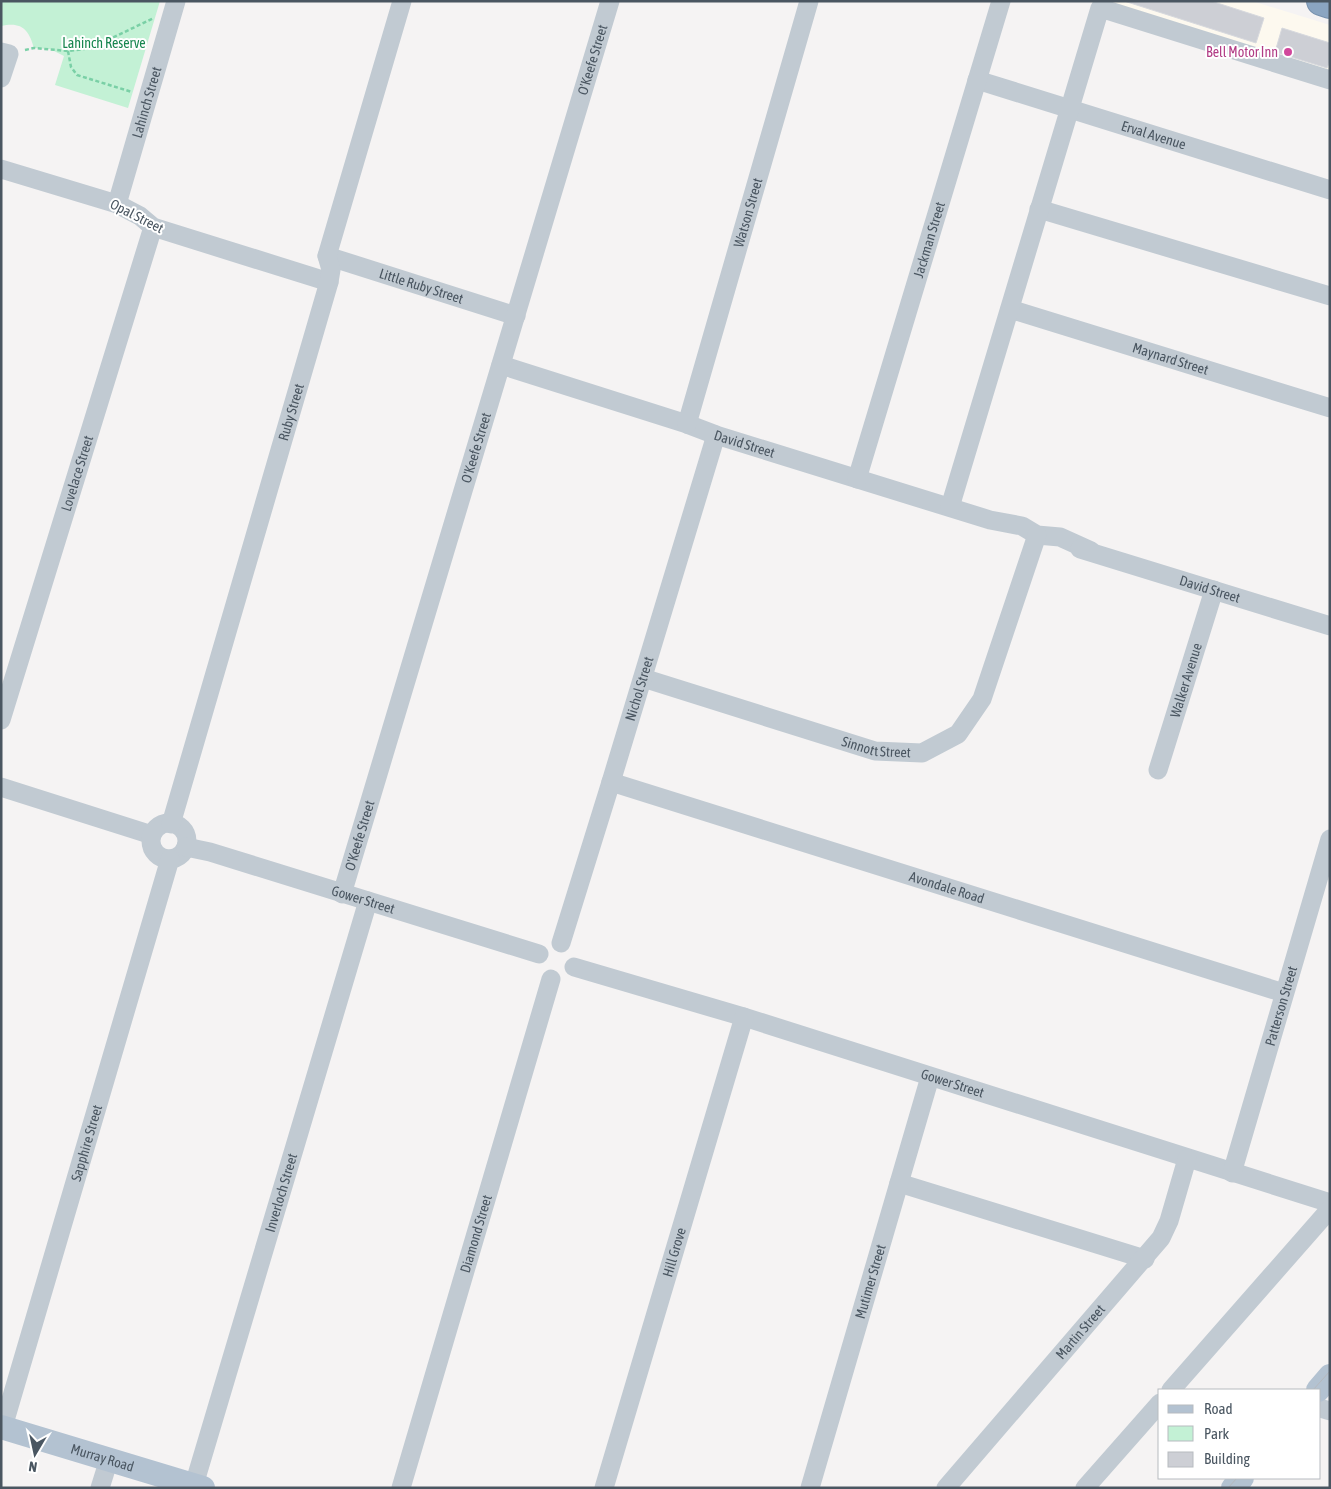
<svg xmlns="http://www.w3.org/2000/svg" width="1331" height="1489" font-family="'Asap Condensed',sans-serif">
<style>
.commercial{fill:#fdf9ef}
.green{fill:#c3f1d5}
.building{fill:#cdcfd5;stroke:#d7d9de}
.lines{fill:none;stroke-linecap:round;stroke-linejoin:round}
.highway-casing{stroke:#7690ad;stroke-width:30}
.path{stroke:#7ad0a6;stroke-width:2.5;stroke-dasharray:4 2.5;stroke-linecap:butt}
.minor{stroke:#c1cad2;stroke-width:19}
.major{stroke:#b3c2d1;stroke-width:24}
.highway{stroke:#8ba5c1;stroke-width:28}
.tram{stroke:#b5b8bd;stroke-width:1}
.hotel-dot{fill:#d1479c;stroke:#fff;stroke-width:2}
.labels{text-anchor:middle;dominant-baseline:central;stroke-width:4;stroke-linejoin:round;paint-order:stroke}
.park-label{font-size:14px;fill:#17864f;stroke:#fff}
.hotel-label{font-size:14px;fill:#b23c85;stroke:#fff;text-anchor:end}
.street-label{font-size:14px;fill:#4a5661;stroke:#fff}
</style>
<rect width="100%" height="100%" fill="#f5f3f3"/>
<!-- commercial -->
<path class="commercial" d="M1087 1H1252L1330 25V78Z"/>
<!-- green -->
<path class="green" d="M1 1H160L128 108 55 85 64 56 50 49 34 48C29 30 22 21 1 26Z"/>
<!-- building -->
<g class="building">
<path d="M1124 1H1211L1264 18 1256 43Z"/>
<path d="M1282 28 1330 43V61L1327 68 1275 52Z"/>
</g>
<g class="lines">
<defs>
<path id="highway" d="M1321 1 1330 4"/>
</defs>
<!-- highway casing -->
<use href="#highway" class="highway-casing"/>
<!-- path -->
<g class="path">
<path d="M25 50 34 48 68 51 84 49 97 45 154 18"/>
<path d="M68 51 71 67 77 75 132 92"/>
</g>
<!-- minor -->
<g class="minor">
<path d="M1 52 9 54 1 78"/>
<path id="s1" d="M977 80 1330 190"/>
<path d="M1 169 117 204 140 216 153 227 329 282"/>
<path id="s2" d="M117 204 176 1"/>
<path d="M1039 209 1330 296"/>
<path id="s3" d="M327 256 516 316"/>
<path id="s4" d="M1010 309 1330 408"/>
<path id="s5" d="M501 365 687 424 716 435 990 520 1022 526 1037 535 1060 537 1091 551"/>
<path id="s6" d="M687 424 809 1"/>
<path id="s7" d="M857 479 1001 1"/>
<path d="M950 507 1100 8 1330 80"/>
<path id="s8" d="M1080 549 1330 626"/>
<path id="s9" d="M643 678 875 751 922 753 958 734 982 699 1037 535"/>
<path id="s10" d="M1 720 153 227"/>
<path id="s11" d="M1158 770 1214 590"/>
<path id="s12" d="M611 782 1284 993"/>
<path d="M1 787 152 835"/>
<circle cx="169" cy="841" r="18"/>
<path id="s13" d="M171 824 329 282 331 270 327 256 402 1"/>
<path id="s14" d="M186 847 210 852 539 954"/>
<path id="s15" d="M342 894 610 1"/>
<path id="s16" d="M561 943 611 782 716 435"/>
<path id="s17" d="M574 967 744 1017 1330 1203"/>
<path id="s18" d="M1232 1173 1330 839"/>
<path d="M899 1183 1145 1259"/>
<path d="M1171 1390 1330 1209"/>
<path d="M1320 1408 1330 1411"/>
<path id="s19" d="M3 1427 170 859"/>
<path id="s20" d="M194 1485 368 901"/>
<path d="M100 1488 109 1459"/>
<path id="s21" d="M401 1488 551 979"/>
<path id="s22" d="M604 1488 744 1017"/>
<path id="s23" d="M810 1488 930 1077"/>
<path id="s24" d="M946 1488 1161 1238 1169 1221 1187 1159"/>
<path d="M1085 1488 1160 1403"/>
</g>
<!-- major -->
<g class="major">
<path d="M1318 1390 1330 1376"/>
<path id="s25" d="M1 1427 203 1488"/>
<path d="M1233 1488 1242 1478"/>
</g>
<!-- highway -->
<use href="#highway" class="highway"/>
<!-- tram -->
<g class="tram">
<path d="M1313 1390 1330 1371"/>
<path d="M1228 1488 1237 1478"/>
</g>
</g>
<!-- markers -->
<circle class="hotel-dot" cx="1288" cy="52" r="5"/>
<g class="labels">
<!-- park labels -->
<g class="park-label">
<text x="104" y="43">Lahinch Reserve</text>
</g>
<!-- hotel labels -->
<g class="hotel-label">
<text x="1278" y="52">Bell Motor Inn</text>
</g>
<!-- street labels -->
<g class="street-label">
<text stroke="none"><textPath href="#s15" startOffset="871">O'Keefe Street</textPath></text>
<text stroke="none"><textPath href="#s2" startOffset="106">Lahinch Street</textPath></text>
<text stroke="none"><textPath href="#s1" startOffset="185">Erval Avenue</textPath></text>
<text stroke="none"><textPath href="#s6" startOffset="220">Watson Street</textPath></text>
<text transform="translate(137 216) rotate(27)">Opal Street</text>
<text stroke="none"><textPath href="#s7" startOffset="250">Jackman Street</textPath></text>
<text stroke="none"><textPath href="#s3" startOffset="99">Little Ruby Street</textPath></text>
<text stroke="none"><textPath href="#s4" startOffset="168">Maynard Street</textPath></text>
<text stroke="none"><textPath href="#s13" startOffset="429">Ruby Street</textPath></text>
<text stroke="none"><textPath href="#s5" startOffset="256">David Street</textPath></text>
<text stroke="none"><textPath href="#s15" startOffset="466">O'Keefe Street</textPath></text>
<text stroke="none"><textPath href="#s10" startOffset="258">Lovelace Street</textPath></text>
<text stroke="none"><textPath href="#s8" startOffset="136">David Street</textPath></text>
<text stroke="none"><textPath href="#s11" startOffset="94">Walker Avenue</textPath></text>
<text stroke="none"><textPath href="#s16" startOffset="266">Nichol Street</textPath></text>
<text stroke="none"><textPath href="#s9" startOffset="244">Sinnott Street</textPath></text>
<text stroke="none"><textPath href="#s15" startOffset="61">O'Keefe Street</textPath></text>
<text stroke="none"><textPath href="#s12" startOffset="352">Avondale Road</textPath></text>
<text stroke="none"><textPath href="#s14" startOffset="185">Gower Street</textPath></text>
<text stroke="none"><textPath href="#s18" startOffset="174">Patterson Street</textPath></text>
<text stroke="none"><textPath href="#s17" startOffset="396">Gower Street</textPath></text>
<text stroke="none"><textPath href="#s19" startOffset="296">Sapphire Street</textPath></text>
<text stroke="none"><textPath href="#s20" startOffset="305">Inverloch Street</textPath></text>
<text stroke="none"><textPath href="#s21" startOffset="265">Diamond Street</textPath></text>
<text stroke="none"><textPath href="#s22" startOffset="246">Hill Grove</textPath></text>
<text stroke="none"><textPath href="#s23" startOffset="215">Mutimer Street</textPath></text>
<text stroke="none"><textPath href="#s24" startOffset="206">Martin Street</textPath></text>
<text stroke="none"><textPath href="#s25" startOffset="106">Murray Road</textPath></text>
</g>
</g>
<!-- border -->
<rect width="1331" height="1489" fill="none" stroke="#4a5661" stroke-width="5"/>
<!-- legend -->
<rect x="1158" y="1389" width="162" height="90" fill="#ffffff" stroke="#b7bbc0"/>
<rect x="1168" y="1405" width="25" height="8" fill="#b3c2d1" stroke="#b7bbc0"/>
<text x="1204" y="1414" font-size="15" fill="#4a5661">Road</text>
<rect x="1168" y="1426" width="25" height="15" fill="#c3f1d5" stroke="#b7bbc0"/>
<text x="1204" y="1439" font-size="15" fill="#4a5661">Park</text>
<rect x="1168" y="1452" width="25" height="15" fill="#cdcfd5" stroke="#b7bbc0"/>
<text x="1204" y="1464" font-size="15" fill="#4a5661">Building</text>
<!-- north arrow -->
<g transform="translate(35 1454) rotate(189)" stroke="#ffffff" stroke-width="4" paint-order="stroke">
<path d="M0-4L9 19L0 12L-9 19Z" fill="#4a5661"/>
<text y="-8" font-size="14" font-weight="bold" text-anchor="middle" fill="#4a5661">N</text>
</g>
</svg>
